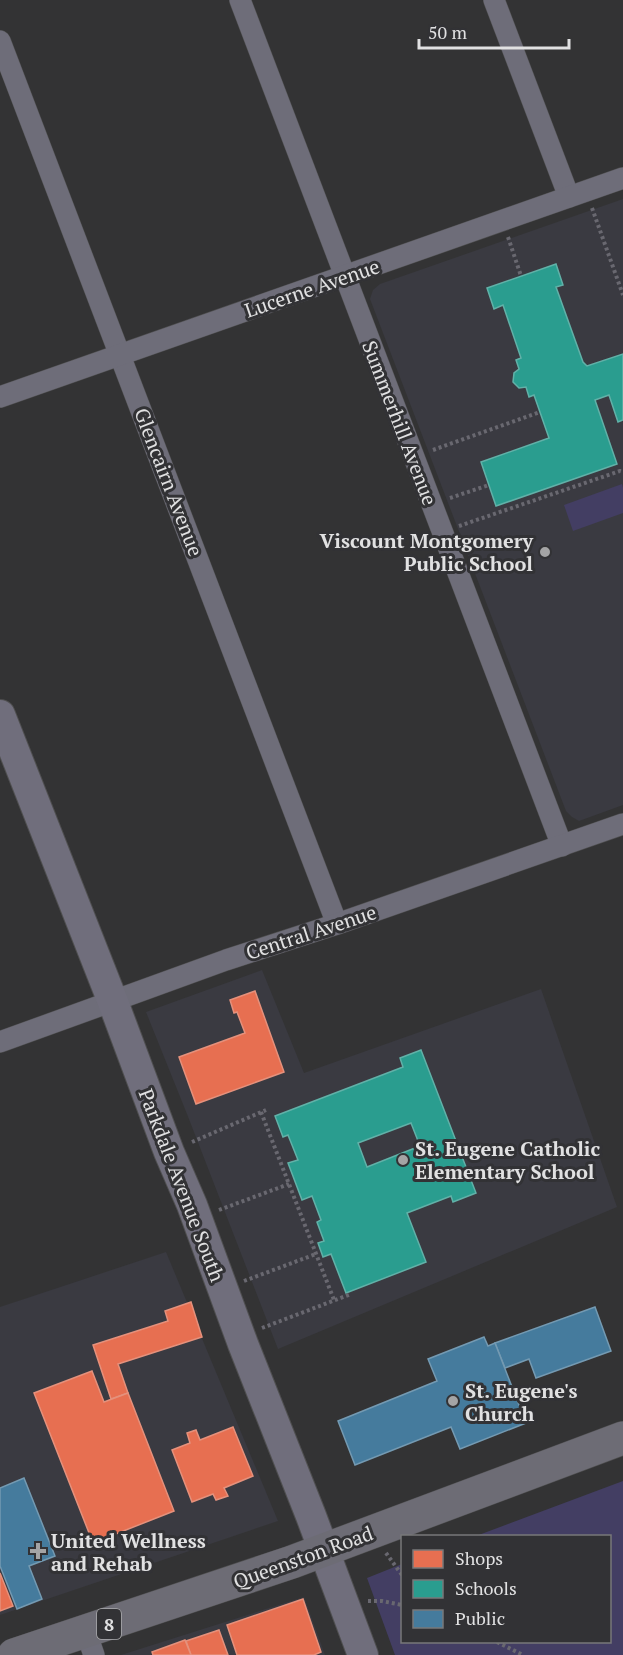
<svg xmlns="http://www.w3.org/2000/svg" width="623" height="1655" font-family="'PT Serif',serif">
<style>
.built{fill:#3a3a41}
.green{fill:#433e63}
.shops{fill:#e76f51;stroke:#e5917c;stroke-width:1.5}
.schools{fill:#2a9d8f;stroke:#61b1a8;stroke-width:1.5;fill-rule:evenodd}
.public{fill:#457b9d;stroke:#749ab2;stroke-width:1.5}
.lines{fill:none;stroke-linecap:round;stroke-linejoin:round}
.minor-casing{stroke:#4f4f50;stroke-width:22}
.secondary-casing{stroke:#4f4f50;stroke-width:32}
.primary-casing{stroke:#4f4f50;stroke-width:34}
.path{stroke:#696870;stroke-width:4;stroke-dasharray:3 3;stroke-linecap:butt}
.minor{stroke:#6e6d79;stroke-width:21}
.secondary{stroke:#706e7c;stroke-width:30}
.primary{stroke:#6d6c75;stroke-width:33}
.poi-dot{fill:#a4a4a5;stroke:#323235;stroke-width:2}
.labels{text-anchor:middle;dominant-baseline:central;stroke-width:6;stroke-linejoin:round;paint-order:stroke}
.shield{fill:#323235;stroke:#acacae;stroke-width:1.5}
.shield-label{font-size:18px;font-weight:bold;fill:#e1e1e2}
.street-label{font-size:20px;fill:#e1e1e2;stroke:#323235}
.poi-label{font-size:20px;font-weight:bold;fill:#e1e1e2;stroke:#323235;text-anchor:start}
</style>
<rect width="100%" height="100%" fill="#333334"/>
<!-- built -->
<g class="built">
<path d="M623 199V805L579 821 572 817 566 811 370 299 373 290 380 284Z"/>
<path d="M262 970 304 1073 541 989 617 1207 278 1349 187 1114 146 1012Z"/>
<path d="M166 1252 278 1521 0 1615V1307Z"/>
<path d="M304 1597 325 1655H121Z"/>
</g>
<!-- green -->
<g class="green">
<path d="M622 484 623 488V513L573 531 564 505Z"/>
<path d="M623 1481V1655H395L367 1578 402 1564V1642H610V1536H476Z"/>
</g>
<!-- shops -->
<g class="shops">
<path d="M255 991 284 1072 196 1104 179 1057 245 1033 237 1012 234 1013 230 1000Z"/>
<path d="M191 1302 202 1337 118 1364 128 1393 111 1399 93 1345 168 1321 165 1311Z"/>
<path d="M92 1371 104 1402 128 1393 174 1511 93 1543 34 1393Z"/>
<path d="M233 1427 253 1476 224 1488 228 1496 216 1500 213 1494 192 1502 172 1450 190 1443 187 1433 196 1430 200 1440Z"/>
<path d="M0 1573 13 1606 0 1611Z"/>
<path d="M303 1599 321 1652 314 1655H237L227 1625Z"/>
<path d="M219 1630 228 1655H191L186 1641Z"/>
<path d="M185 1640 191 1655H153L152 1652Z"/>
</g>
<!-- schools -->
<g class="schools">
<path d="M556 264 563 285 556 287 583 362 587 366 623 354V420L618 422 609 395 595 400 617 464 496 506 481 462 549 438 534 395 529 397 526 387 519 388 513 382 514 373 519 369 516 360 521 358 503 305 494 309 487 288Z"/>
<path d="M421 1050 476 1193 453 1202 451 1196 407 1213 426 1262 346 1293 331 1254 323 1257 318 1243 324 1241 317 1222 321 1220 312 1196 302 1200 288 1163 298 1160 288 1135 283 1137 275 1116 403 1067 400 1058ZM411 1123 420 1146 367 1167 358 1143Z"/>
</g>
<!-- public -->
<g class="public">
<path d="M595 1307 611 1351 536 1378 529 1359 505 1368 495 1343Z"/>
<path d="M484 1337 488 1346 495 1343 526 1423 460 1449 451 1427 355 1465 338 1421 437 1381 428 1359Z"/>
<path d="M24 1478 55 1556 29 1566 42 1599 17 1609 0 1566V1488Z"/>
</g>
<g class="lines">
<defs>
<g id="minor">
<path d="M240 0 562 846"/>
<path d="M494 0 569 197"/>
<path d="M0 41 337 924"/>
<path d="M0 397 623 178"/>
<path d="M0 1042 226 960 337 924 623 824"/>
<path d="M86 1632 94 1655"/>
</g>
<path id="secondary" d="M0 715 113 1002 169 1152 192 1205 243 1344 311 1516 363 1655"/>
<path id="primary" d="M14 1655 292 1562 623 1438"/>
</defs>
<!-- minor casing -->
<use href="#minor" class="minor-casing"/>
<!-- secondary casing -->
<use href="#secondary" class="secondary-casing"/>
<!-- primary casing -->
<use href="#primary" class="primary-casing"/>
<!-- path -->
<g class="path">
<path d="M592 208 623 295"/>
<path d="M508 237 521 276"/>
<path d="M433 450 540 412"/>
<path d="M450 498 489 485"/>
<path d="M459 526 620 471 623 472"/>
<path d="M261 1112 334 1300"/>
<path d="M192 1142 266 1110"/>
<path d="M219 1210 289 1184"/>
<path d="M244 1281 316 1254"/>
<path d="M262 1328 351 1294"/>
<path d="M386 1553 402 1575"/>
<path d="M368 1601H382L402 1605"/>
<path d="M497 1642 523 1655"/>
</g>
<!-- minor -->
<use href="#minor" class="minor"/>
<!-- secondary -->
<use href="#secondary" class="secondary"/>
<!-- primary -->
<use href="#primary" class="primary"/>
</g>
<!-- markers -->
<g class="poi-dot">
<circle cx="545" cy="552" r="6"/>
<circle cx="403" cy="1160" r="6"/>
<circle cx="453" cy="1401" r="6"/>
<path d="M35 1542h6v6h6v6h-6v6h-6v-6h-6v-6h6z"/>
</g>
<g class="labels">
<!-- shield labels -->
<rect class="shield" x="97" y="1609" width="24" height="30" rx="4.5"/>
<g class="shield-label">
<text x="109" y="1624">8</text>
</g>
<!-- street labels -->
<g class="street-label">
<text transform="translate(312 288) rotate(-19)">Lucerne Avenue</text>
<text transform="translate(400 423) rotate(69)">Summerhill Avenue</text>
<text transform="translate(169 482) rotate(69)">Glencairn Avenue</text>
<text transform="translate(311 932) rotate(-18)">Central Avenue</text>
<text transform="translate(182 1185) rotate(69)">Parkdale Avenue South</text>
<text transform="translate(303 1557) rotate(-20)">Queenston Road</text>
</g>
<!-- poi labels -->
<g class="poi-label">
<text x="533" y="540" text-anchor="end">Viscount Montgomery<tspan x="533" dy="23">Public School</tspan></text>
<text x="415" y="1148">St. Eugene Catholic<tspan x="415" dy="23">Elementary School</tspan></text>
<text x="465" y="1390">St. Eugene's<tspan x="465" dy="23">Church</tspan></text>
<text x="51" y="1540">United Wellness<tspan x="51" dy="23">and Rehab</tspan></text>
</g>
</g>
<!-- legend -->
<rect x="401" y="1535" width="210" height="108" fill="#323235" stroke="#78787a" stroke-width="1.5"/>
<rect x="413" y="1550" width="30" height="18" fill="#e76f51" stroke="#78787a" stroke-width="1.5"/>
<text x="455" y="1565" font-size="18" fill="#e1e1e2">Shops</text>
<rect x="413" y="1580" width="30" height="18" fill="#2a9d8f" stroke="#78787a" stroke-width="1.5"/>
<text x="455" y="1595" font-size="18" fill="#e1e1e2">Schools</text>
<rect x="413" y="1610" width="30" height="18" fill="#457b9d" stroke="#78787a" stroke-width="1.5"/>
<text x="455" y="1625" font-size="18" fill="#e1e1e2">Public</text>
<!-- scale -->
<path d="M419 39v9h150v-9" fill="none" stroke="#e1e1e2" stroke-width="3"/>
<text x="428" y="39" font-size="18" fill="#e1e1e2" stroke="#323235" stroke-width="4.5" paint-order="stroke">50 m</text>
</svg>
